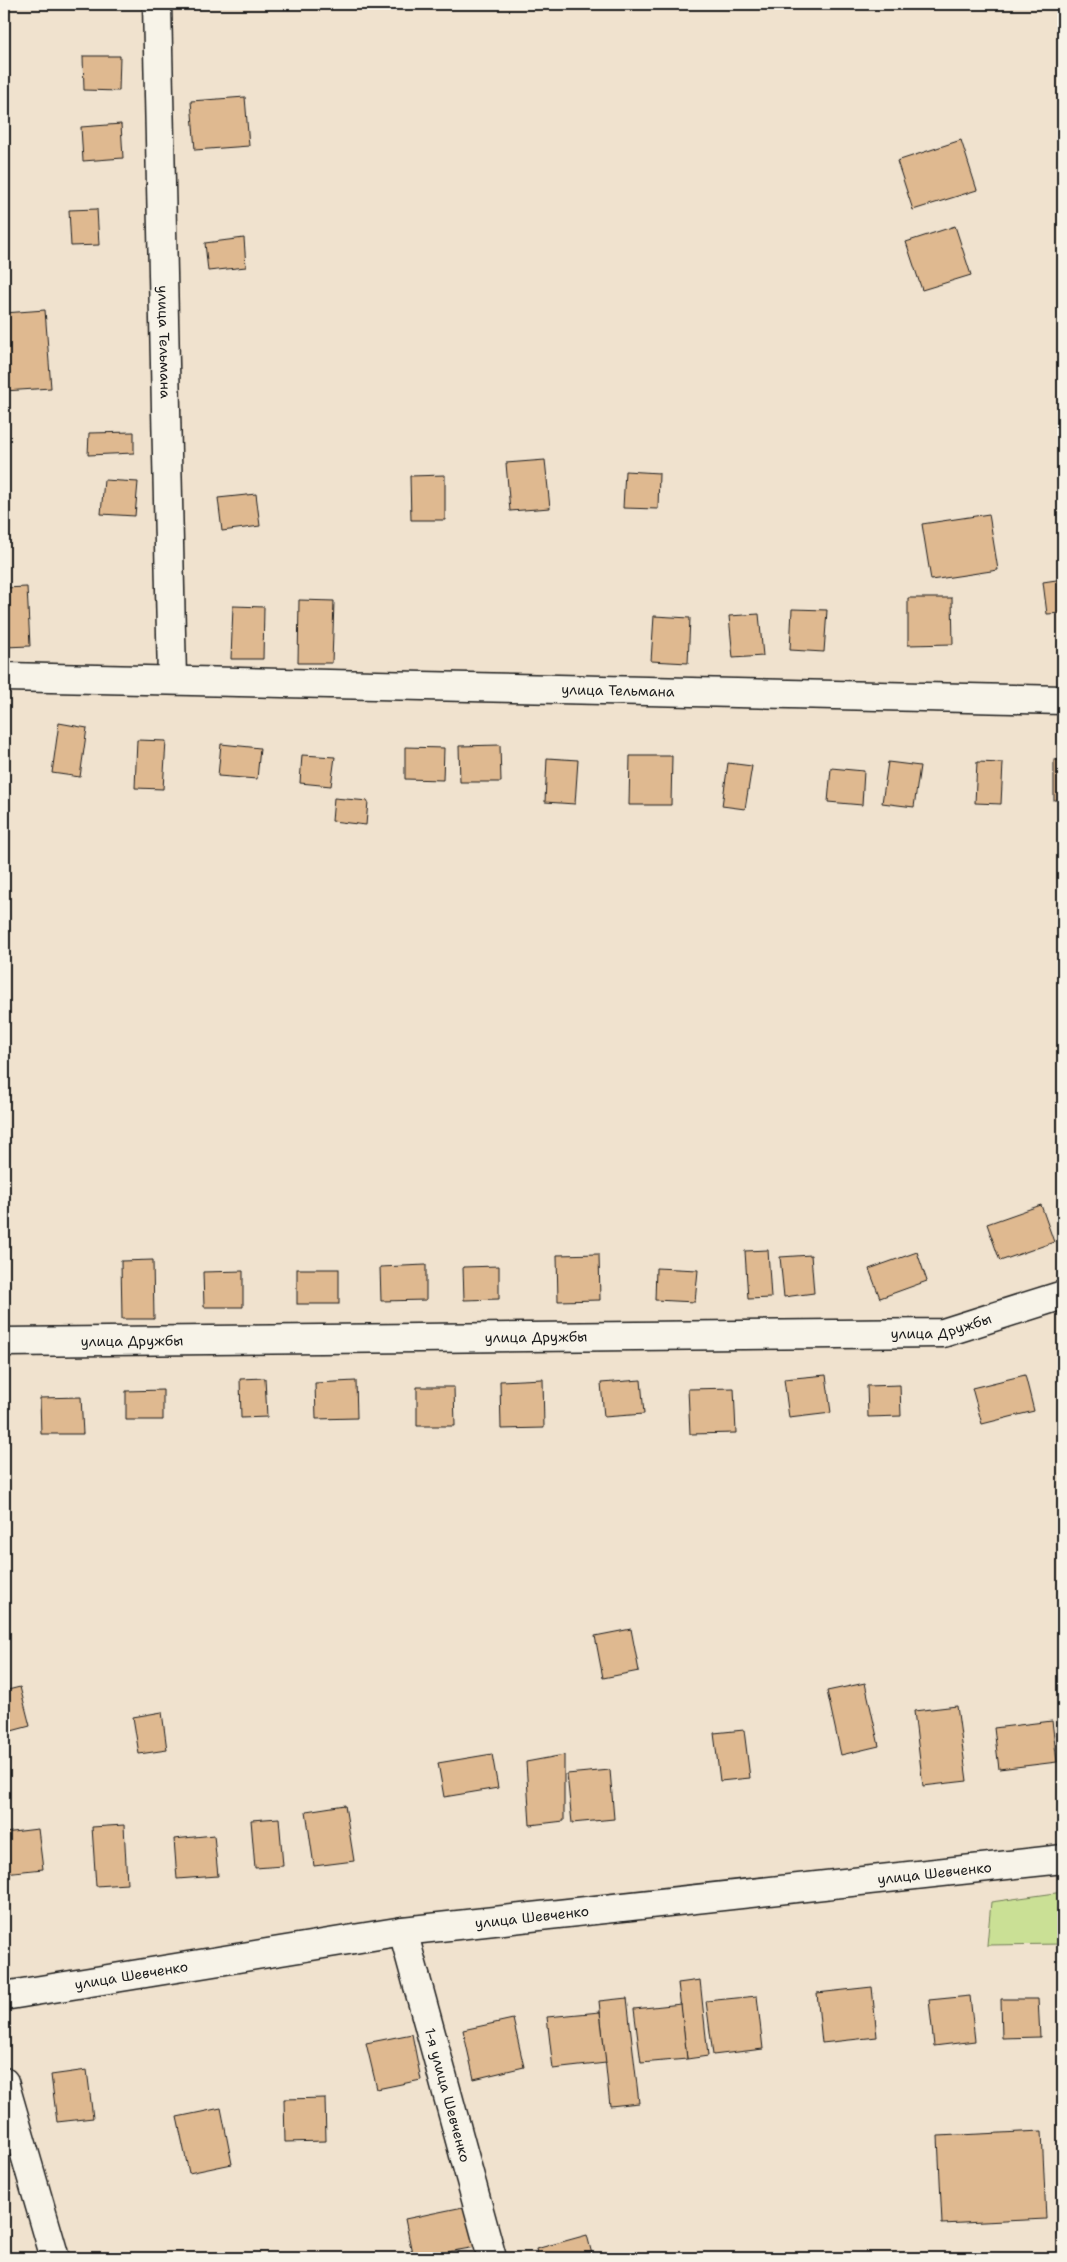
<svg xmlns="http://www.w3.org/2000/svg" width="1067" height="2262" font-family="'Shantell Sans',sans-serif">
<style>
.green{fill:#cae095;stroke:#737e58}
.building{fill:#dfb990;stroke:#1c1c1c}
.lines{fill:none;stroke-linecap:round;stroke-linejoin:round}
.minor-casing{stroke:#1c1c1c;stroke-width:31}
.secondary-casing{stroke:#1c1c1c;stroke-width:31}
.minor{stroke:#f7f3e8;stroke-width:28}
.secondary{stroke:#f7f3e8;stroke-width:28}
.labels{text-anchor:middle;dominant-baseline:central;stroke-width:5;stroke-linejoin:round;paint-order:stroke}
.street-label{font-size:14px;fill:#1c1c1c;stroke:#f7f3e8}
</style>
<rect width="100%" height="100%" fill="#f0e2ce"/>
<filter id="ink" filterUnits="userSpaceOnUse"><feTurbulence type="fractalNoise" baseFrequency=".02" numOctaves="2"/><feDisplacementMap in="SourceGraphic" scale="10" xChannelSelector="R" yChannelSelector="G"/><feConvolveMatrix kernelMatrix="1 2 1 2 8 2 1 2 1" color-interpolation-filters="sRGB"/></filter>
<g filter="url(#ink)">
<!-- green -->
<path class="green" d="M1063 1892V1944L987 1945 991 1902Z"/>
<!-- building -->
<g class="building">
<path d="M83 56H120L119 91 84 90Z"/>
<path d="M245 97 249 146 195 150 191 101Z"/>
<path d="M121 124 123 158 83 161 81 127Z"/>
<path d="M961 140 977 190 913 210 897 161Z"/>
<path d="M97 209 99 245 71 246 69 210Z"/>
<path d="M955 226 971 275 922 290 906 242Z"/>
<path d="M244 238 246 267 208 271 205 243Z"/>
<path d="M45 310 51 388 4 391V313Z"/>
<path d="M134 432V453L88 455 89 433Z"/>
<path d="M545 460 550 508 510 511 506 463Z"/>
<path d="M625 471 659 473 658 509 623 508Z"/>
<path d="M445 475V520H411L410 476Z"/>
<path d="M104 480 138 482 135 516 101 514Z"/>
<path d="M256 494 260 526 222 531 218 498Z"/>
<path d="M989 514 998 570 931 580 922 524Z"/>
<path d="M1063 579V613L1047 614 1043 582Z"/>
<path d="M27 587 30 646 4 647V588Z"/>
<path d="M908 598H952L953 644 908 645Z"/>
<path d="M299 600 334 601 332 663H298Z"/>
<path d="M233 606 264 607 263 659H231Z"/>
<path d="M792 609 827 610 824 652 790 650Z"/>
<path d="M759 614 763 656 733 658 729 616Z"/>
<path d="M654 616 690 618 688 663 651 661Z"/>
<path d="M59 723 87 728 80 777 52 773Z"/>
<path d="M137 740 166 741 163 789 135 788Z"/>
<path d="M221 744 260 748 257 779 218 776Z"/>
<path d="M500 745 501 782H460L459 746Z"/>
<path d="M405 747 444 748 443 780 405 779Z"/>
<path d="M302 755 335 757 331 786 300 783Z"/>
<path d="M630 756H672L671 805H629Z"/>
<path d="M547 758 578 760 575 804 545 802Z"/>
<rect x="1054" y="760" width="9" height="40"/>
<path d="M888 762 920 766 914 807 882 803Z"/>
<path d="M977 762 1003 763 1001 804 975 803Z"/>
<path d="M728 763 752 766 745 809 722 806Z"/>
<path d="M831 768 864 771 862 805 828 802Z"/>
<path d="M334 798 368 801 366 825 332 821Z"/>
<path d="M1041 1205 1054 1242 1000 1261 987 1224Z"/>
<path d="M768 1250 771 1298 748 1299 745 1251Z"/>
<path d="M917 1252 927 1281 880 1298 869 1269Z"/>
<path d="M599 1254 600 1300 558 1301 557 1255Z"/>
<path d="M811 1255 814 1293 784 1297 780 1257Z"/>
<path d="M153 1260 154 1319H122L121 1261Z"/>
<path d="M426 1265V1300L381 1301 380 1267Z"/>
<path d="M499 1266V1299L464 1300 463 1267Z"/>
<path d="M656 1268 698 1270 695 1302 655 1300Z"/>
<rect x="297" y="1269" width="42" height="35"/>
<path d="M243 1271V1307H204L203 1272Z"/>
<path d="M826 1375 831 1413 789 1418 784 1379Z"/>
<path d="M1025 1375 1034 1411 982 1424 972 1388Z"/>
<path d="M265 1378 267 1417 241 1418 240 1379Z"/>
<path d="M543 1379 544 1428 501 1429 500 1381Z"/>
<path d="M641 1380 644 1414 604 1417 601 1383Z"/>
<path d="M356 1381 357 1418 316 1419 315 1383Z"/>
<path d="M900 1385 901 1416 868 1417 867 1386Z"/>
<path d="M417 1387H454L455 1426H417Z"/>
<path d="M734 1388 736 1433 690 1434 688 1389Z"/>
<path d="M163 1390V1420H126V1391Z"/>
<path d="M81 1397 83 1434H41L40 1398Z"/>
<path d="M631 1629 639 1671 603 1678 595 1636Z"/>
<path d="M865 1683 879 1746 841 1755 827 1691Z"/>
<path d="M20 1687 30 1726 4 1733V1691Z"/>
<path d="M957 1706 967 1781 923 1786 914 1711Z"/>
<path d="M162 1712 167 1750 139 1754 133 1717Z"/>
<path d="M1052 1721 1057 1762 999 1769 994 1728Z"/>
<path d="M744 1730 750 1778 720 1781 714 1733Z"/>
<path d="M492 1754 498 1788 444 1797 438 1763Z"/>
<path d="M564 1755V1821L530 1825 526 1762Z"/>
<path d="M610 1770 614 1819 572 1823 567 1774Z"/>
<path d="M345 1805 354 1861 314 1866 306 1811Z"/>
<path d="M279 1818 283 1866 255 1868 251 1820Z"/>
<path d="M124 1825 127 1884 96 1886 92 1827Z"/>
<path d="M38 1829 43 1869 4 1873V1833Z"/>
<path d="M214 1835 218 1876 177 1879 174 1839Z"/>
<path d="M700 1980 708 2056 687 2059 678 1983Z"/>
<path d="M872 1987 877 2037 822 2043 817 1993Z"/>
<path d="M757 1996 763 2049 713 2055 706 2001Z"/>
<path d="M970 1996 975 2041 934 2046 929 2000Z"/>
<path d="M627 1998 639 2103 610 2106 599 2001Z"/>
<path d="M1001 1999H1038L1040 2037 1002 2038Z"/>
<path d="M681 2004 687 2059 641 2063 634 2009Z"/>
<path d="M600 2012 606 2063 553 2069 547 2017Z"/>
<path d="M513 2019 524 2067 474 2079 463 2030Z"/>
<path d="M412 2034 421 2080 377 2089 366 2043Z"/>
<path d="M87 2070 93 2118 57 2122 51 2075Z"/>
<path d="M325 2098 326 2141 285 2142 284 2099Z"/>
<path d="M221 2108 232 2164 189 2173 177 2117Z"/>
<path d="M1042 2131 1046 2219 942 2224 938 2136Z"/>
<path d="M468 2206 476 2247 413 2258 405 2219Z"/>
<path d="M587 2235 593 2258H538L536 2249Z"/>
</g>
<g class="lines">
<defs>
<g id="minor">
<path id="s1" d="M157 4 172 679"/>
<path id="s2" d="M4 677 1063 700"/>
<path id="s3" d="M4 1342 943 1333 1063 1295"/>
<path id="s4" d="M403 1931 492 2258"/>
<path d="M4 2082 55 2258"/>
</g>
<g id="secondary">
<path id="s5" d="M4 1996 403 1931 1063 1859"/>
</g>
</defs>
<!-- minor casing -->
<use href="#minor" class="minor-casing"/>
<!-- secondary casing -->
<use href="#secondary" class="secondary-casing"/>
<!-- minor -->
<use href="#minor" class="minor"/>
<!-- secondary -->
<use href="#secondary" class="secondary"/>
</g>
</g>
<g class="labels">
<!-- street labels -->
<g class="street-label">
<text stroke="none"><textPath href="#s1" startOffset="338">улица Тельмана</textPath></text>
<text stroke="none"><textPath href="#s2" startOffset="614">улица Тельмана</textPath></text>
<text stroke="none"><textPath href="#s3" startOffset="938">улица Дружбы</textPath></text>
<text stroke="none"><textPath href="#s3" startOffset="532">улица Дружбы</textPath></text>
<text stroke="none"><textPath href="#s3" startOffset="128">улица Дружбы</textPath></text>
<text stroke="none"><textPath href="#s5" startOffset="939">улица Шевченко</textPath></text>
<text stroke="none"><textPath href="#s5" startOffset="534">улица Шевченко</textPath></text>
<text stroke="none"><textPath href="#s5" startOffset="129">улица Шевченко</textPath></text>
<text stroke="none"><textPath href="#s4" startOffset="170">1-я улица Шевченко</textPath></text>
</g>
</g>
<!-- margin -->
<rect width="1067" height="2262" fill="none" stroke="#f7f3e8" stroke-width="20"/>
<rect x="10" y="10" width="1047" height="2242" fill="none" stroke="#1c1c1c" stroke-width="2" filter="url(#ink)"/>
</svg>
